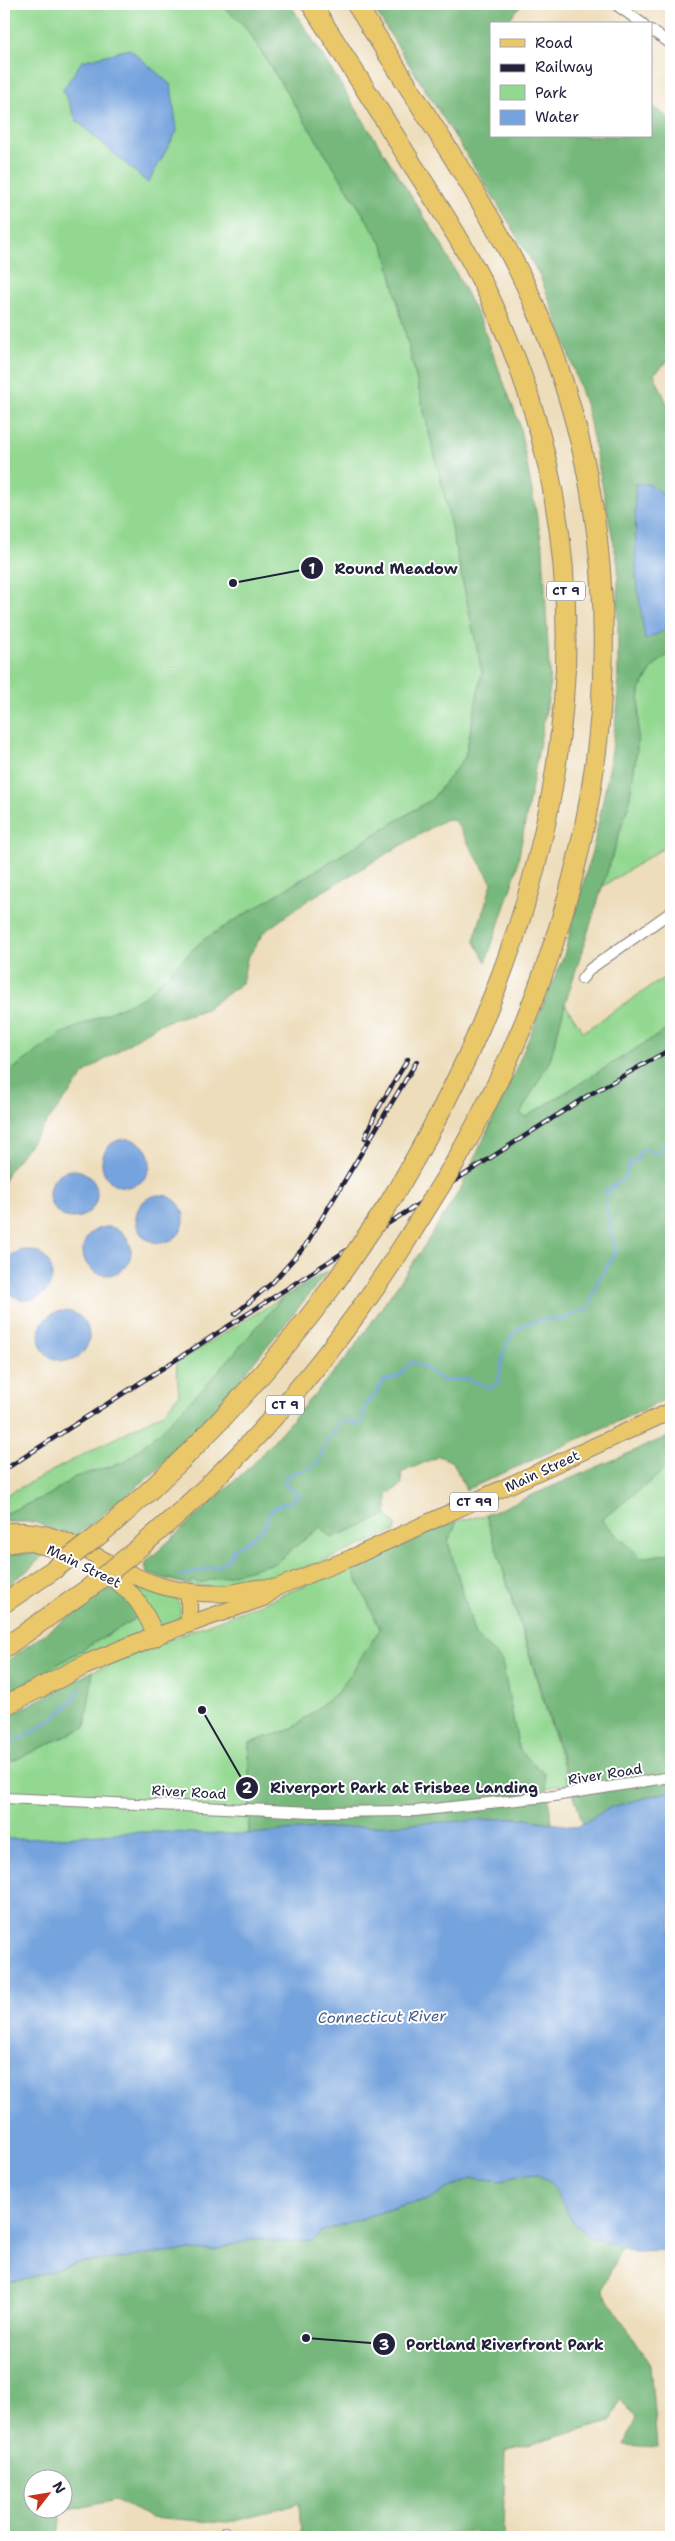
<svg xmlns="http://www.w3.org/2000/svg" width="675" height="2541" font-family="'Shantell Sans',sans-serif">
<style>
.green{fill:#93d891;stroke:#5a7d66}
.forest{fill:#76b87b;stroke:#4c6d5b;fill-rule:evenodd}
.water{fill:#75a3dd;stroke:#4c628c}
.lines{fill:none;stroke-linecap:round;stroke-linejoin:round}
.stream{stroke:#75a3dd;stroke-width:2.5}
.street-casing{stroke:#88807b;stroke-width:12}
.primary-casing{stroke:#88807b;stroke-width:18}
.highway-casing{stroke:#88807b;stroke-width:21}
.street{stroke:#fff;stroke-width:10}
.primary{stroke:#eac769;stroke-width:16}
.highway{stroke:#eac769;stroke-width:19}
.rail-casing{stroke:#22223b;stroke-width:4.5}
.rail{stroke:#fff;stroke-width:2.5;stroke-dasharray:8;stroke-linecap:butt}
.highway-bridge-casing{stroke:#88807b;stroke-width:21;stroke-linecap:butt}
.highway-bridge{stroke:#eac769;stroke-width:19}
.labels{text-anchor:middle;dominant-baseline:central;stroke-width:4;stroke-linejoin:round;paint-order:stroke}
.shield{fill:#fff;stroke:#646476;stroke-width:1}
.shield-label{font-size:12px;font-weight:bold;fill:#22223b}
.street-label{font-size:14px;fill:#22223b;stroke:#fff}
.water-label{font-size:15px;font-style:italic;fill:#475c84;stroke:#fff}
.leader{fill:none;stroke:#22223b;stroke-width:2}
.callout-dot{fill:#22223b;stroke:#fff;stroke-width:2}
.mark-label{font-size:15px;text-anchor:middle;font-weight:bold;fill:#fff}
.callout-label{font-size:15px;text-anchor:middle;font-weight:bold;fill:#22223b;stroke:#fff;stroke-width:4;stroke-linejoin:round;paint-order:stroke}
</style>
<rect width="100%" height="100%" fill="#fff"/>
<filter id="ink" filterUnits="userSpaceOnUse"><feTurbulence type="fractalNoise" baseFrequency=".02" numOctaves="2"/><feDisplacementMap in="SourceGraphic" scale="10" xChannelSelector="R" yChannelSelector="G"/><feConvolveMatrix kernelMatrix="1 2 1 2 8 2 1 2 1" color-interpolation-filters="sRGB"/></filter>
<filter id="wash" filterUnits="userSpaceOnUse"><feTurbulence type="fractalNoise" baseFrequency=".0096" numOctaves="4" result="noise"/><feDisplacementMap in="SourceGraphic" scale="20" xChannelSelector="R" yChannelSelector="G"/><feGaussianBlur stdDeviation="1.12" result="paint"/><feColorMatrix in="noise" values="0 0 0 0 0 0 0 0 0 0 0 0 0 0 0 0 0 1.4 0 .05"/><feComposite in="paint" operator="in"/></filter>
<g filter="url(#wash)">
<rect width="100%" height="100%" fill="#edddbb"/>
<!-- green -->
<g class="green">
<path d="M4 4H220L245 26 385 249 444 494 482 672 465 757 432 799 203 940 144 997 61 1034 4 1076Z"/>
<path d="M671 652V843L602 887 629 803 637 749 640 689 654 666Z"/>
<path d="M671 973V1027L526 1117 519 1115 550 1060 565 1004 583 1032Z"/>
<path d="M283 1297 210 1381 158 1433 125 1462 75 1477 49 1495 4 1514V1496L165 1412 179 1394 176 1363Z"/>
<path d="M671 1455V1553L641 1558 601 1520 661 1473Z"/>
<path d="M387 1515 396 1525 395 1531C341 1554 286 1579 228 1586 215 1588 202 1586 189 1585L191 1581 275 1563 320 1527 331 1538Z"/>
<path d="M486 1515 569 1784 546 1788 544 1773 519 1751 502 1662 475 1635 448 1542 457 1521Z"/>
<path d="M350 1565 381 1629 338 1692 292 1729 249 1743V1836L143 1832 31 1840 4 1839V1765L85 1727 93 1671C178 1634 266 1605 350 1565Z"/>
<path d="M124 1576C143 1583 195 1594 177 1621L160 1626Z"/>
<path d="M115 1584 150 1633 4 1696 138 1617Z"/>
</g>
<!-- forest -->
<g class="forest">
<path d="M220 4H290L440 242 481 322 519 423 543 549 550 688 516 872 486 962 474 940 492 883 455 821 446 819 308 900 264 932 247 959 242 983 206 1009 159 1024 87 1071 8 1172 4 1181V1076L61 1034 144 997 203 940 432 799 465 757 482 672 444 494 385 249 245 26Z"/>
<path d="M371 4H522L505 24H491V136H651V106L671 119V358L654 374 671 413V500L664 493 666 631 671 627V652L654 666 640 689 637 749 629 803 565 1004 550 1060 520 1114 526 1117 671 1027V1397L466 1490 453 1462 439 1456 401 1473 402 1485 387 1495V1515L331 1538 320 1527 275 1563 200 1583 191 1581 189 1585 147 1574 145 1563 253 1464 348 1356 417 1257 460 1190 512 1078 564 955 595 840 610 765 618 702V565L588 413 560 328 540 276 509 222Z"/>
<path d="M328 1271 211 1415 157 1470 74 1538 34 1522H4V1514L49 1495 75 1477 125 1462 158 1433 210 1381 283 1297Z"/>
<path d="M671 1435V1455L661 1473 601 1520 641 1558 671 1553V1791L611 1807 583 1824 486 1515Z"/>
<path d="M457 1521 448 1542 475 1635 502 1661 519 1750 544 1773 552 1823 518 1818 249 1836V1743L292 1729 338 1692 380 1629 350 1565Z"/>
<path d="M23 1553 45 1554 27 1571 4 1587V1555Z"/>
<path d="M112 1586 128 1598 138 1617 4 1696V1663Z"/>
<path d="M93 1671 85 1727 4 1765V1718Z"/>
<path d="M537 2174C559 2180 563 2210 577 2226 589 2238 606 2243 622 2247L602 2289 650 2365 657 2447 625 2445 636 2418 620 2398 611 2422 505 2451 503 2537H491V2532L415 2534 414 2537H301L299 2503 225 2523 150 2517 115 2500 61 2512 58 2537H4V2282L22 2280 78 2263 181 2251 214 2250 258 2238 278 2242 311 2241 322 2231 403 2205 428 2200 447 2188 472 2178 505 2180 513 2176ZM32 2478H62V2508H32Z"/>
</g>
<!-- water -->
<g class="water">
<path d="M130 49 171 85 177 131 148 183 77 121 63 90 82 61Z"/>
<path d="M635 484H649L671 500V627L645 640 636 576Z"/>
<circle cx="126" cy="1163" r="24"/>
<circle cx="73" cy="1194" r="24"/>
<circle cx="160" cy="1219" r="24"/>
<circle cx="107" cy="1251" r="24"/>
<circle cx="27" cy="1275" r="25"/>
<circle cx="64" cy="1336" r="25"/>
<path d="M671 1791V2250L634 2251 592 2238 574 2224 551 2183 537 2174 513 2176 502 2181 472 2178 447 2189 428 2200 403 2205 322 2231 313 2241 278 2242 258 2238 214 2250 182 2251 78 2263 22 2280 4 2282V1839C50 1840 95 1833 141 1832 189 1831 233 1838 282 1831L518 1818 577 1827 611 1807Z"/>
</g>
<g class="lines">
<!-- stream -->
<g class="stream">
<path d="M181 1576 220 1565 230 1557 234 1548 248 1541 265 1526 269 1513 276 1507 292 1501 299 1495 287 1487 284 1480 292 1473 306 1470 318 1463 325 1444 340 1421 350 1420 356 1425 361 1423 368 1400 373 1398 384 1380 398 1377 411 1362 421 1365 443 1381 466 1379 492 1388 499 1382C501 1358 505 1329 532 1322 542 1319 553 1320 563 1319 573 1317 572 1311 588 1310L598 1281 616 1252 606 1208V1189H613L612 1186 626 1178V1171L630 1163 637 1160 639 1152 647 1149 658 1155 671 1133"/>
<path d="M4 1746C29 1736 66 1714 80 1690"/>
</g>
</g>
</g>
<g filter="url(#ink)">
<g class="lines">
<defs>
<g id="street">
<path d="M615 4 643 24"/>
<path d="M651 30 671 44"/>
<path d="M582 979 590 969 671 912"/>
<path d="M4 1798 312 1812 415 1811 554 1796 671 1777"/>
<path d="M225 2532V2537"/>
</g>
<g id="primary">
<path d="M4 1532C62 1522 111 1573 165 1587 186 1592 208 1595 230 1593 244 1591 261 1585 275 1588L351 1558 671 1411"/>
<path d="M4 1545 26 1542 51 1548"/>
<path d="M96 1570C131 1587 140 1600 156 1636L263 1598 274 1590"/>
<path d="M189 1624V1592"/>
</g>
<g id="highway">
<path d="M311 4C345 57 379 110 412 164 442 211 473 259 496 311 633 614 554 932 388 1205"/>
<path d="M356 4C386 51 416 99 446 146 478 197 510 248 534 304 657 589 607 897 456 1161"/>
<path d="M98 1536C186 1462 265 1377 334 1284"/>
<path d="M134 1552C243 1462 335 1354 410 1235"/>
<path d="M4 1603 53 1570"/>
<path d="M4 1648 89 1588"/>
<path d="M4 1706 85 1665 156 1636"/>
</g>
</defs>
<!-- street casing -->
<use href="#street" class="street-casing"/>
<!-- primary casing -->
<use href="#primary" class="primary-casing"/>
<!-- highway casing -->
<use href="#highway" class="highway-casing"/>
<!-- street -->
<use href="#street" class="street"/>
<!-- primary -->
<use href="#primary" class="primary"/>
<!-- highway -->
<use href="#highway" class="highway"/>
<defs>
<g id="rail">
<path d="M365 1138 376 1112 408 1059"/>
<path d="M235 1314 273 1282 305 1246 417 1061"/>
<path d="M4 1470 587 1096 671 1049"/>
</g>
</defs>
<!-- rail casing -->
<use href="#rail" class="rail-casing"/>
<!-- rail -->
<use href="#rail" class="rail"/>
<defs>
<g id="highway-bridge">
<path d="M410 1235 456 1161"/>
<path d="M334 1284 388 1205"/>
<path d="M53 1570 98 1536"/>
<path d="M89 1588 134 1552"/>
</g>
</defs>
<!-- highway-bridge casing -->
<use href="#highway-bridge" class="highway-bridge-casing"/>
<!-- highway-bridge -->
<use href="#highway-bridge" class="highway-bridge"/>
</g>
</g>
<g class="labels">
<!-- shield labels -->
<g class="shield">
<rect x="547" y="581.5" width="38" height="19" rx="4"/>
<rect x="266" y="1395.5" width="38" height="19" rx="4"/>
<rect x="450" y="1492.5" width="48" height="19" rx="4"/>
</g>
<g class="shield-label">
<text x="566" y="591">CT 9</text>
<text x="285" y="1405">CT 9</text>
<text x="474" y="1502">CT 99</text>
</g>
<!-- street labels -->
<g class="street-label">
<text transform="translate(542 1471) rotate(-25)">Main Street</text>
<text transform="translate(84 1566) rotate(26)">Main Street</text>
<text transform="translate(605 1774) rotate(-9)">River Road</text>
<text transform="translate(189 1792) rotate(3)">River Road</text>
</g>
<!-- water labels -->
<g class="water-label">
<text transform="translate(382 2017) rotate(-1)">Connecticut River</text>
</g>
</g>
<!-- callouts -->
<path class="leader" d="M233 583L312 568M202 1710L247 1788M306 2338L384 2344"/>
<g class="callout-dot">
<circle cx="233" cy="583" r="5"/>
<circle cx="202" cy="1710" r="5"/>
<circle cx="306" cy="2338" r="5"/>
<circle cx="312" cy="568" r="12"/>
<circle cx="247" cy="1788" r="12"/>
<circle cx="384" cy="2344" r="12"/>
</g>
<g class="mark-label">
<text x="312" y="574">1</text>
<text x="247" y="1793">2</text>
<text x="384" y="2350">3</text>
</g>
<g class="callout-label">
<text x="396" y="574">Round Meadow</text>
<text x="404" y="1793">Riverport Park at Frisbee Landing</text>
<text x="505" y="2350">Portland Riverfront Park</text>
</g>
<!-- margin -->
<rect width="675" height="2541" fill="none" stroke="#fff" stroke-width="20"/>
<!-- legend -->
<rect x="490" y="22" width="162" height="115" fill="#ffffff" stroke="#a7a7b1"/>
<rect x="500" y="39" width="25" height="8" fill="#eac769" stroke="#a7a7b1"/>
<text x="535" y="48" font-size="15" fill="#22223b">Road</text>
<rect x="500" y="64" width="25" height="8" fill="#22223b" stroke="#a7a7b1"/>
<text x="535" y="72" font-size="15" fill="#22223b">Railway</text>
<rect x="500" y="85" width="25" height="15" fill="#93d891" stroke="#a7a7b1"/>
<text x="535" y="98" font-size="15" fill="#22223b">Park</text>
<rect x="500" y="110" width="25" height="15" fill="#75a3dd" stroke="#a7a7b1"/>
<text x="535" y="122" font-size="15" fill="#22223b">Water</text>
<!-- north arrow -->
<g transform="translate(48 2494) rotate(59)"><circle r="24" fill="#ffffff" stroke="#a7a7b1"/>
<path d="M0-4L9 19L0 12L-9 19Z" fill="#c8321e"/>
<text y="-8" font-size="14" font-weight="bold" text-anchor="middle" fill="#22223b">N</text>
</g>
</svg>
